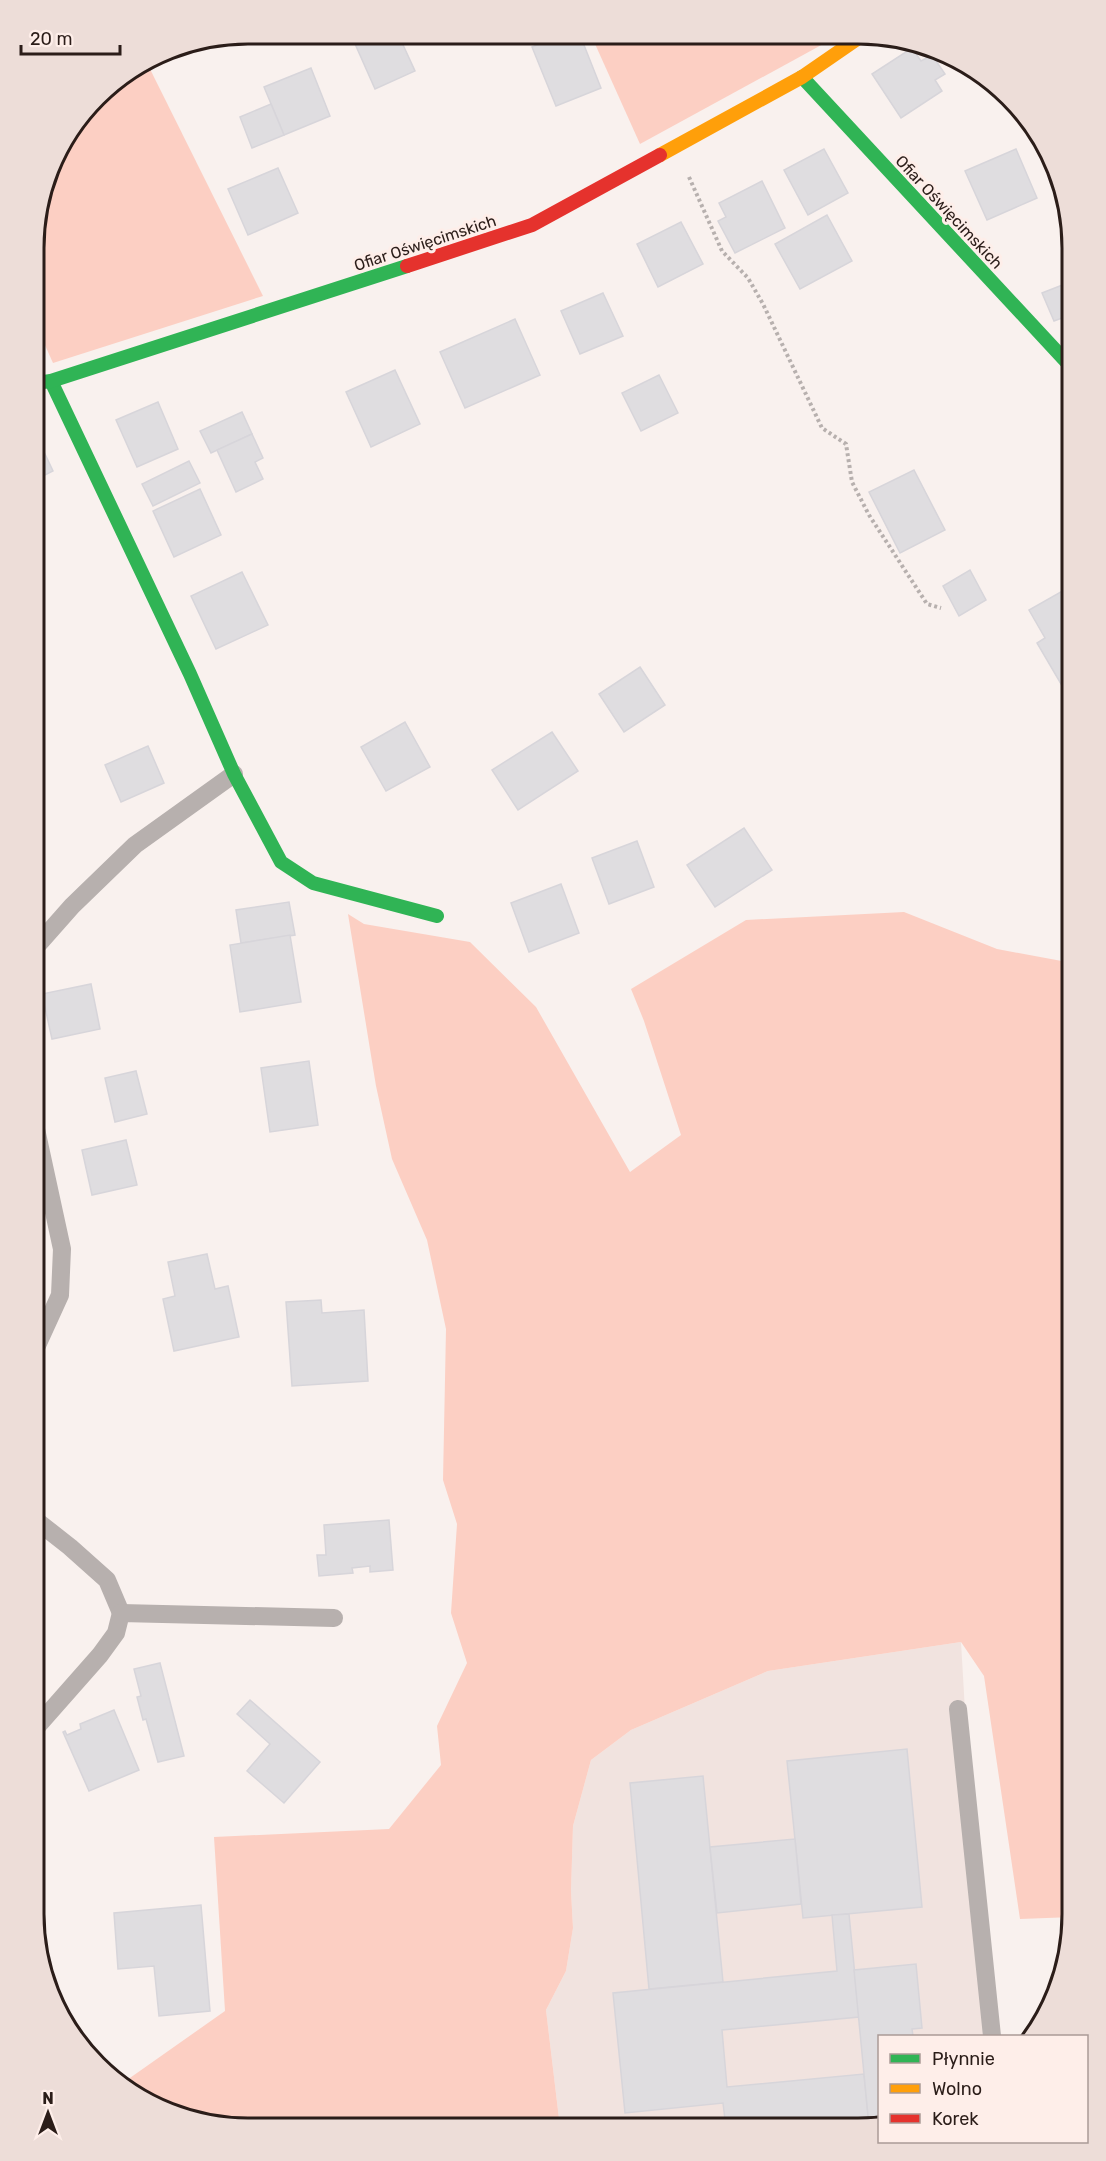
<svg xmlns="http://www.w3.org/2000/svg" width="1106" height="2161" font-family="Rubik,sans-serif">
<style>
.built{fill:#f1e3df}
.green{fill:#fccfc3}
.building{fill:#dfdde0;stroke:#d7d5da;stroke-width:1.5}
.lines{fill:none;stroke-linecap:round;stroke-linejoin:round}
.path{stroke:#b7b0ae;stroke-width:4;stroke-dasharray:3 3;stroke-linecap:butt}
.lane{stroke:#b7b0ae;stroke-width:18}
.fast{stroke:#30b455;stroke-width:14}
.slow{stroke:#ff9f0a;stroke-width:14}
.jam{stroke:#e5322d;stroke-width:14}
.labels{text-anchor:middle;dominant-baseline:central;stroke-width:6;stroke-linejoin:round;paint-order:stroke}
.street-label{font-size:16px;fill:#2b1d19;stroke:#feeee9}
.rim{fill:none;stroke:#2b1d19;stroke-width:3}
</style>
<rect width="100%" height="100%" fill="#f9f1ee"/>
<!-- built -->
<path class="built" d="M961 1642 984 2036H880L879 2125 859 2128 560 2127 546 2010 566 1971 573 1928 571 1891 573 1826 591 1760 631 1730 768 1671Z"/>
<!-- green -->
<g class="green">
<path d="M591 35 836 37 640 144Z"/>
<path d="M146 61 263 296 53 363 35 323V220L55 152 106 86Z"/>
<path d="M904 912 997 949 1067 962 1073 961V1917L1020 1919 984 1676 961 1642 768 1671 631 1730 591 1760 573 1826 571 1891 573 1928 566 1971 546 2010 560 2127 219 2126 153 2106 128 2090 127 2080 225 2011 214 1837 389 1829 441 1765 437 1726 467 1663 451 1613 457 1524 443 1480 446 1329 427 1240 392 1159 376 1086 348 914 364 924 470 942 536 1007 630 1172 681 1135 644 1021 631 989 746 920Z"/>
</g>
<!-- building -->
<g class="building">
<path d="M375 34H398L415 71 375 89 352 37 354 36 357 41Z"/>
<path d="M562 35H580L601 88 556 106 532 47Z"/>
<path d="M912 48 921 61 932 55 945 74 935 80 942 91 901 118 872 74Z"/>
<path d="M311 68 330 116 284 135 264 87Z"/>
<path d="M271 104 284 135 252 148 240 117Z"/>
<path d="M824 149 848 193 808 215 784 170Z"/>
<path d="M1016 149 1037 198 987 220 965 171Z"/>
<path d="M278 168 298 213 248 235 228 189Z"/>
<path d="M762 181 785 228 735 253 718 221 726 217 719 203Z"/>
<path d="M827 215 852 261 800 289 775 244Z"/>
<path d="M681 222 703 264 658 287 637 244Z"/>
<path d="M1073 250V269L1067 252Z"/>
<path d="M1070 282 1073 290V314L1054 321 1042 293Z"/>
<path d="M603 293 623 336 580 354 561 311Z"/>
<path d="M515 319 540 375 465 408 440 352Z"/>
<path d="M395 370 420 424 371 447 346 392Z"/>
<path d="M659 375 678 413 641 431 622 393Z"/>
<path d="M158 402 178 449 137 467 116 420Z"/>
<path d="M242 412 252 434 211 453 200 431Z"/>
<path d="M35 433 53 471 35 480Z"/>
<path d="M252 434 263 458 255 462 263 479 236 492 217 450Z"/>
<path d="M189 461 200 483 153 506 142 484Z"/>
<path d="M914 470 945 530 900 553 869 492Z"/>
<path d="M200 489 221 535 174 557 153 511Z"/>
<path d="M970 570 986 600 959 616 943 586Z"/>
<path d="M242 572 268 625 216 649 191 596Z"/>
<path d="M1073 585V700L1071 701 1037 643 1045 638 1029 610Z"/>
<path d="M640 667 665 705 624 732 599 694Z"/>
<path d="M405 722 430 767 386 791 361 747Z"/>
<path d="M552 732 578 771 518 810 492 770Z"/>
<path d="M148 746 164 783 121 802 105 765Z"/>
<path d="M744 828 772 870 715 907 687 865Z"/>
<path d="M637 841 654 887 609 904 592 858Z"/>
<path d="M561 884 579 933 529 952 511 903Z"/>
<path d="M289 902 295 935 241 943 236 910Z"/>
<path d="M290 935 301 1002 240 1012 230 945Z"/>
<path d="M91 984 100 1029 52 1039 42 994Z"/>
<path d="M309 1061 318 1125 270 1132 261 1068Z"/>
<path d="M136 1071 147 1114 115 1122 105 1078Z"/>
<path d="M126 1140 137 1185 92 1195 82 1150Z"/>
<path d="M207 1254 215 1289 228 1286 239 1337 174 1351 163 1299 175 1296 168 1262Z"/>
<path d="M321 1300 322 1313 364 1310 368 1381 292 1386 286 1302Z"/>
<path d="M389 1520 393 1570 370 1572V1566L352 1568 353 1573 319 1576 317 1555H326L324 1525Z"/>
<path d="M160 1663 184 1756 158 1762 146 1719 143 1720 137 1697 141 1696 134 1669Z"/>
<path d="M250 1700 320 1762 284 1803 247 1771 270 1744 237 1714Z"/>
<path d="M114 1710 139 1770 89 1791 63 1732 65 1731 67 1735 81 1729 80 1724Z"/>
<path d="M907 1749 922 1907 803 1918 787 1761Z"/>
<path d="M703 1776 723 1982 649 1989 630 1783Z"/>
<path d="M795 1839 801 1904 717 1913 710 1847Z"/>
<path d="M201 1905 210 2011 159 2016 154 1966 118 1969 114 1913Z"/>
<path d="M849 1914 859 2017 722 2030 727 2087 864 2074 869 2125 837 2128H726L723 2103 625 2113 613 1993 837 1971 832 1915Z"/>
<path d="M916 1964 922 2028 912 2029 913 2036H880V2125L869 2126 854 1970Z"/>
</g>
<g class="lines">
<!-- path -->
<path class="path" d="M689 177 722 251 748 278 763 304 822 428 846 444 852 482 869 515 927 604 941 608"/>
<!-- lane -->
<g class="lane">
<path d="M34 949 72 906 135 845 234 774"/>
<path d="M34 1352 60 1295 62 1249 34 1120"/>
<path d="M33 1518 70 1547 107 1580 121 1613"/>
<path d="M958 1709 992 2036"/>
<path d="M33 1731 100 1655 116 1633 121 1613 334 1618"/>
</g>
<!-- fast -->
<g class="fast">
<path d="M802 77 1073 369"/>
<path d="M51 381 190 674 234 774 281 862 313 883 437 916"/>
<path d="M35 383 51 381 407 266"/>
</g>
<!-- slow -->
<path class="slow" d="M660 155 802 77 860 37"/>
<!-- jam -->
<path class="jam" d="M407 266 532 225 660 155"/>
</g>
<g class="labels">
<!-- street labels -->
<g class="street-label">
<text transform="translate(949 212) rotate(47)">Ofiar Oświęcimskich</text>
<text transform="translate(425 243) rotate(-18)">Ofiar Oświęcimskich</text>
</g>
</g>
<!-- crop -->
<path d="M0 0H1106V2161H0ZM248 44H858A204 204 0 0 1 1062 248V1914A204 204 0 0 1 858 2118H248A204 204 0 0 1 44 1914V248A204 204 0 0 1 248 44Z" fill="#edddd8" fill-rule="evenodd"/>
<path class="rim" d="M248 44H858A204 204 0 0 1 1062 248V1914A204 204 0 0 1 858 2118H248A204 204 0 0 1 44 1914V248A204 204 0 0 1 248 44Z"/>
<!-- legend -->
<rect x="878" y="2035" width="210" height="108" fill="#feeee9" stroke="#aa9a96" stroke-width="1.5"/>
<rect x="890" y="2054" width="30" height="9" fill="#30b455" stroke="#aa9a96" stroke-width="1.5"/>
<text x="932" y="2065" font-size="18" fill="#2b1d19">Płynnie</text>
<rect x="890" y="2084" width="30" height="9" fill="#ff9f0a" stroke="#aa9a96" stroke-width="1.5"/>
<text x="932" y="2095" font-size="18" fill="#2b1d19">Wolno</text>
<rect x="890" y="2114" width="30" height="9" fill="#e5322d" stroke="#aa9a96" stroke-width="1.5"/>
<text x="932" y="2125" font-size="18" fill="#2b1d19">Korek</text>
<!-- north arrow -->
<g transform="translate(48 2113)" stroke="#feeee9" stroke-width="4.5" paint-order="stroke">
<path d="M0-4.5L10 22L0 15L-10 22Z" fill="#2b1d19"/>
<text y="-9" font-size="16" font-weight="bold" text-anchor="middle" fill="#2b1d19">N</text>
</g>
<!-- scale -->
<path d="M21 45v9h99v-9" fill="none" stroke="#2b1d19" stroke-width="3"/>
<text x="30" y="45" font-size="18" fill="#2b1d19" stroke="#feeee9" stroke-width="4.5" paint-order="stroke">20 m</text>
</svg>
